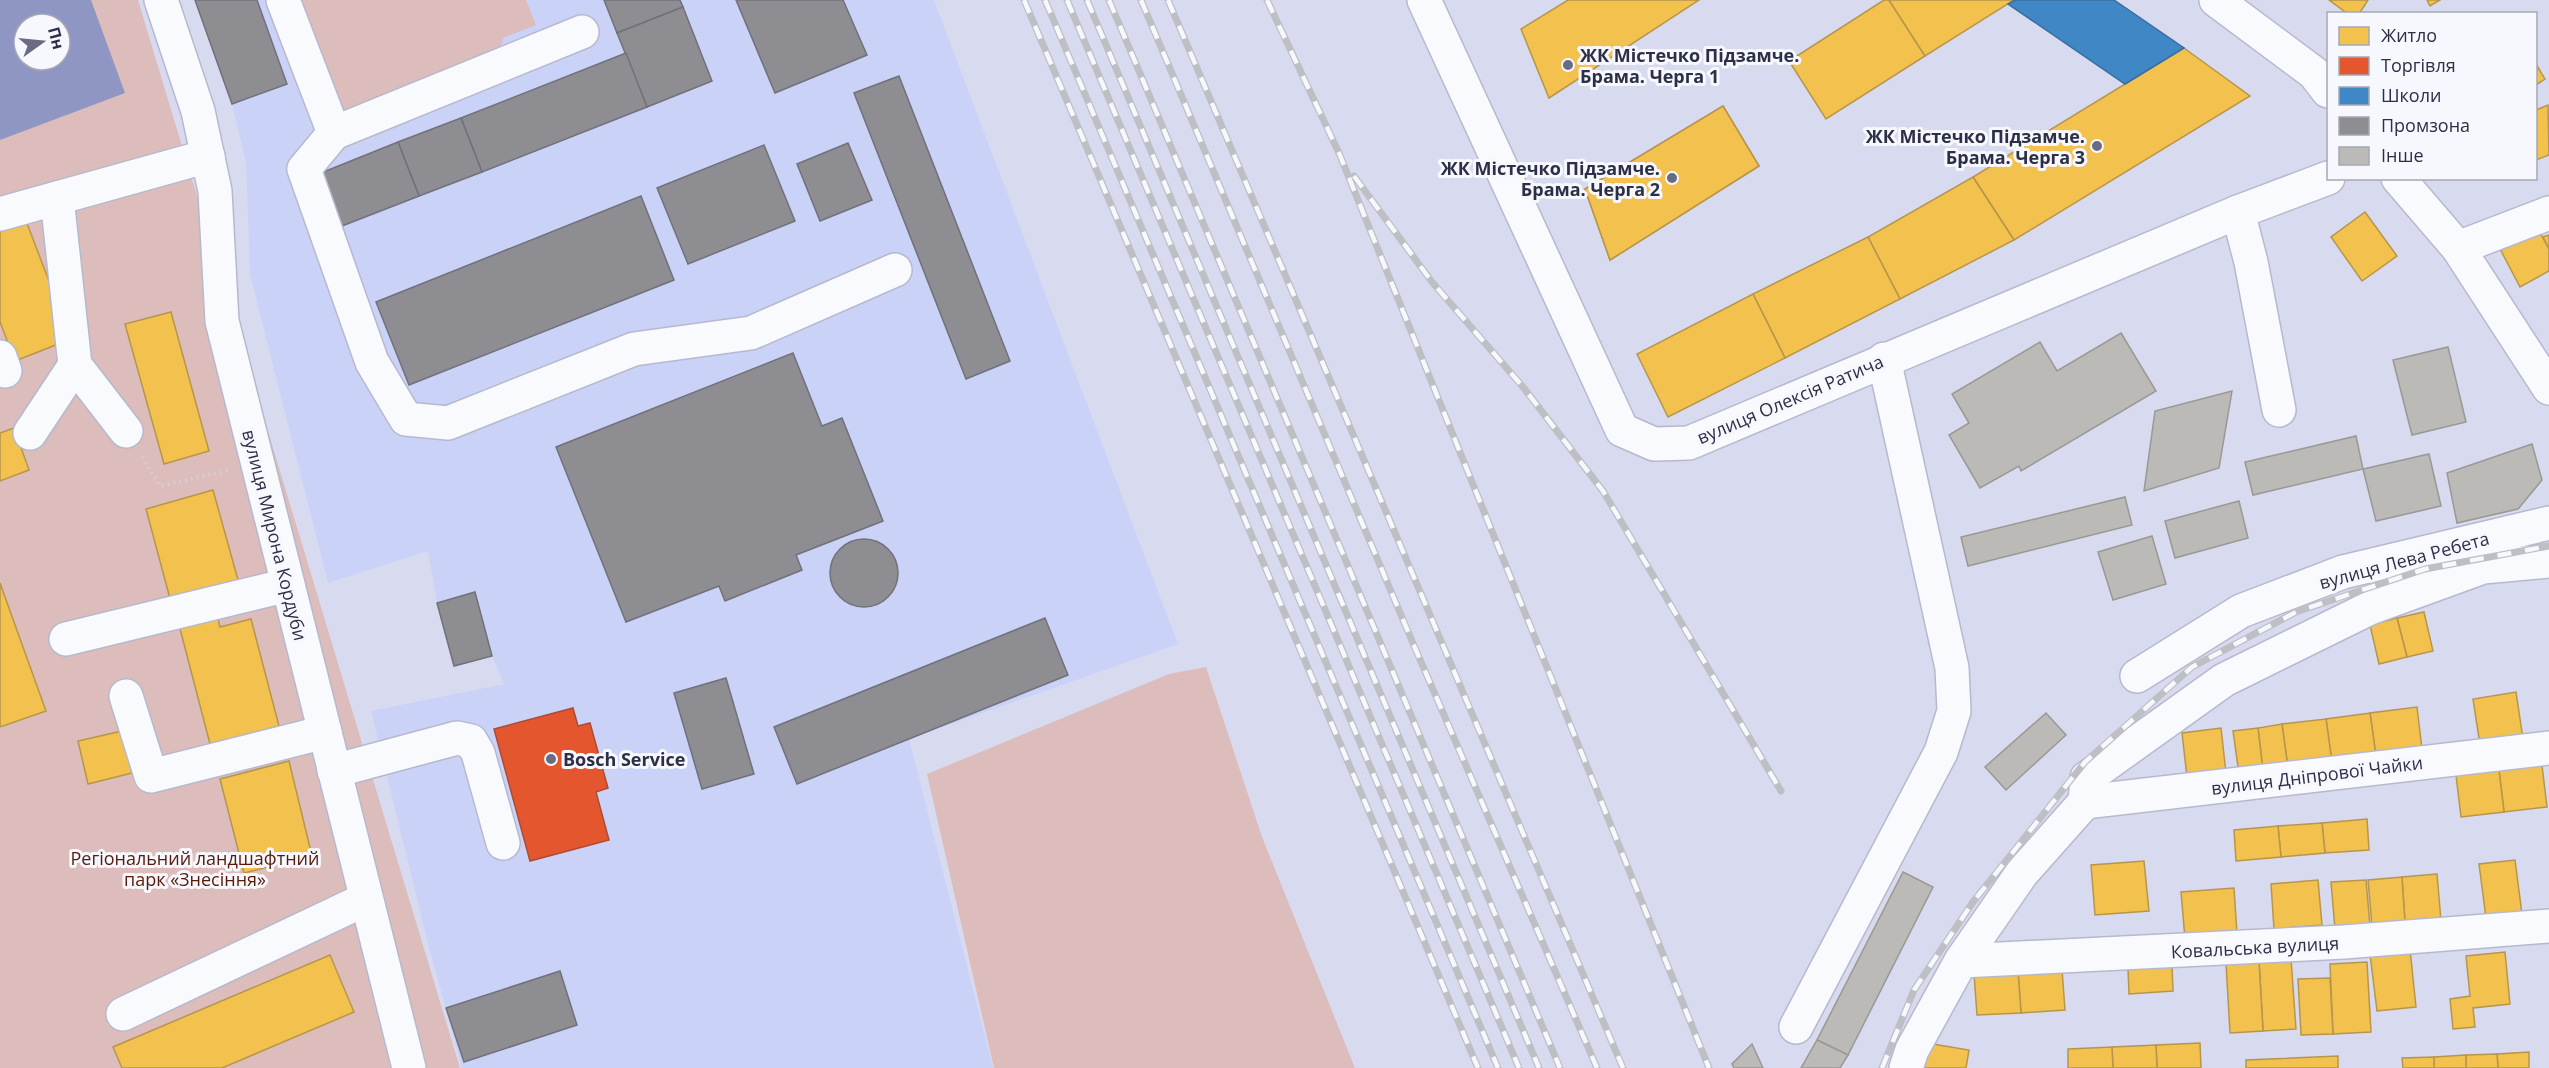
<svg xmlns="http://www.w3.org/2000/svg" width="2549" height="1068" font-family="'Open Sans',sans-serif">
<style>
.built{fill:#cbd2f8}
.green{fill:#dcbdbc;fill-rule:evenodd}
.water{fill:#9096c4;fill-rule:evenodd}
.homes{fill:#f2c14e;stroke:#b7954c;stroke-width:1.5}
.shops{fill:#e4572e;stroke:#ad4b35;stroke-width:1.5}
.schools{fill:#3f88c5;stroke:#396d9f;stroke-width:1.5}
.industry{fill:#8d8d92;stroke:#70717b;stroke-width:1.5}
.building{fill:#bbbab7;stroke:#9a9895;stroke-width:1.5}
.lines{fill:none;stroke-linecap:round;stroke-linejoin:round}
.minor-casing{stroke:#b6b9cd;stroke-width:36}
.path{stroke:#d0d2d8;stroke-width:4;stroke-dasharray:1.5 4.5;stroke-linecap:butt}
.minor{stroke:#f9fafd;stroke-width:33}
.rail-casing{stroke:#bebfc4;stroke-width:7}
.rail{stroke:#f6f8fe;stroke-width:4.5;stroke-dasharray:14;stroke-linecap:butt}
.poi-dot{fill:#686b81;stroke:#f6f8fe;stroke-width:2}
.labels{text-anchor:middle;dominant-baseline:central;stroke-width:6;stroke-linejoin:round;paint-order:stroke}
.poi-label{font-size:18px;font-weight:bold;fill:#2c2f46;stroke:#f6f8fe;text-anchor:start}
.street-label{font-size:18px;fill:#2c2f46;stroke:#f6f8fe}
.park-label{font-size:18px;fill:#571b09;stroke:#f6f8fe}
</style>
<rect width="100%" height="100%" fill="#d8dbef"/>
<!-- built -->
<path class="built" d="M194 0H934L1178 644 909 739 993 1068H462L427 940 371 711 504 684 492 656 454 666 437 603 428 551 328 583 250 274 246 162 232 104Z"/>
<!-- green -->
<g class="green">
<path d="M0 0H138L460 1068H0ZM24 24H60V60H24Z"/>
<path d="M299 0H526L536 25 503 38 500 51 345 114Z"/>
<path d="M1206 667 1262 837 1355 1068H994L927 774 1169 674Z"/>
</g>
<!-- water -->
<path class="water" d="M0 0H91L125 93 0 140ZM24 24H60V60H24Z"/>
<!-- homes -->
<g class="homes">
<path d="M1568 0H1699L1549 98 1521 29Z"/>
<path d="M1884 0H1889L1925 56 1826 119 1789 61Z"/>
<path d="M1889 0H2014L1925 56Z"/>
<path d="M2329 0H2368L2359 14H2348Z"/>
<path d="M2427 0H2440L2430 6Z"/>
<path d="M2184 48 2250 96 2014 240 1973 177Z"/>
<path d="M2536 64 2545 79 2536 85Z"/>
<path d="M2548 105 2549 155 2536 160V110Z"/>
<path d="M1723 106 1759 166 1610 260 1585 189Z"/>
<path d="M1723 106 1759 166 1610 260 1585 189Z"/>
<path d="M1973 177 2014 240 1900 299 1868 237Z"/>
<path d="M2365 212 2397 256 2362 281 2331 237Z"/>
<path d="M25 218 71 339 15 361 0 322V227Z"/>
<path d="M2537 227 2549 249V271L2520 287 2499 247Z"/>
<path d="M2549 235V249L2543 237Z"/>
<path d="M1868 237 1900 299 1785 358 1753 294Z"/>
<path d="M1753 294 1785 358 1668 417 1637 354Z"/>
<path d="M171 312 209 451 164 464 125 324Z"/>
<path d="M14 428 29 470 0 481V433Z"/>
<path d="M213 490 240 587 172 606 146 509Z"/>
<path d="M0 583 46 711 0 727Z"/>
<path d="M216 611 220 627 251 619 279 726 210 744 178 621Z"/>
<path d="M2424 612 2433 651 2407 657 2397 618Z"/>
<path d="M2397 618 2407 657 2379 664 2370 625Z"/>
<path d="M2516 692 2523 739 2480 745 2473 699Z"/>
<path d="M2417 707 2422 749 2376 756 2370 713Z"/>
<path d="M2370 713 2376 756 2332 762 2326 719Z"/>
<path d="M2326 719 2332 762 2288 768 2282 724Z"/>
<path d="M2282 724 2288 768 2263 771 2258 728Z"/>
<path d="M2221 728 2226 773 2187 777 2182 733Z"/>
<path d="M2258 728 2263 771 2239 774 2233 731Z"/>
<path d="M122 731 132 773 88 784 78 741Z"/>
<path d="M2541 757 2547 807 2504 812 2498 762Z"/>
<path d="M289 761 312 856 244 873 220 779Z"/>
<path d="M2498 762 2504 812 2461 817 2455 767Z"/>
<path d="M2367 819 2369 850 2325 853 2322 823Z"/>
<path d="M2322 823 2325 853 2281 857 2278 826Z"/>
<path d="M2278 826 2281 857 2236 861 2234 830Z"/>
<path d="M2515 860 2522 914 2486 918 2479 864Z"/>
<path d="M2144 861 2149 911 2095 915 2091 865Z"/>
<path d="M2437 874 2441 921 2405 923 2402 877Z"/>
<path d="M2402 877 2405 923 2372 926 2368 880Z"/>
<path d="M2318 880 2322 925 2274 929 2271 884Z"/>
<path d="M2366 880 2370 926 2335 929 2331 882Z"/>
<path d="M2234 888 2237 934 2185 939 2181 892Z"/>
<path d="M2410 949 2416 1007 2377 1011 2370 954Z"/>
<path d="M2505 952 2510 1004 2473 1008 2475 1027 2453 1029 2450 999 2470 996 2466 956Z"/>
<path d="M330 955 354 1012 222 1068H122L113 1047Z"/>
<path d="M2291 959 2296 1029 2263 1031 2259 961Z"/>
<path d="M2259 961 2263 1031 2230 1033 2226 963Z"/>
<path d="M2367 962 2371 1032 2333 1034 2330 964Z"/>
<path d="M2172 966 2173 991 2129 994 2128 969Z"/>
<path d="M2062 969 2065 1010 2021 1013 2018 971Z"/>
<path d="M2018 971 2021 1013 1977 1015 1974 974Z"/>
<path d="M2330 978 2333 1034 2301 1035 2298 979Z"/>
<path d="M1927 1043 1969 1050 1966 1068H1923Z"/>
<path d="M2200 1043 2201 1068H2157L2156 1045Z"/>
<path d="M2156 1045 2157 1068H2113L2112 1047Z"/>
<path d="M2112 1047 2113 1068H2068V1049Z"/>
<path d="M2529 1052V1068H2498L2497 1054Z"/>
<path d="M2497 1054 2498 1068H2466V1055Z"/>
<path d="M2466 1055V1068H2434V1057Z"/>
<path d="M2338 1056V1068H2246V1060Z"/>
<path d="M2434 1057V1068H2403L2402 1058Z"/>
</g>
<!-- shops -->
<path class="shops" d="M573 708 578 726 590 723 608 788 596 792 609 840 530 861 494 729Z"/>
<!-- schools -->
<path class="schools" d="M2015 0H2114L2184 48 2125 84 2008 4Z"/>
<!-- industry -->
<g class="industry">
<path d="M195 0H257L287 84 232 104Z"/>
<path d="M604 0H680L683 7 617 33Z"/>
<path d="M736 0H843L867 55 775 93Z"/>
<path d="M683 7 712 81 647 107 617 33Z"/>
<path d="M626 53 647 107 482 172 461 118Z"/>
<path d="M899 76 1010 361 966 379 854 93Z"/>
<path d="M461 118 482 172 419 196 398 142Z"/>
<path d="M398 142 419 196 342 226 321 173Z"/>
<path d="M848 143 872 200 820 221 797 164Z"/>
<path d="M764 145 795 221 688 264 657 188Z"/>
<path d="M641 196 674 280 409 385 376 302Z"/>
<path d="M793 353 822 426 842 418 883 521 796 555 802 570 725 601 719 586 626 622 556 447Z"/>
<circle cx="864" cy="573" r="34"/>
<path d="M475 592 492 656 454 666 437 603Z"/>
<path d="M1045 618 1068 675 797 784 774 727Z"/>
<path d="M726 678 754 774 702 789 674 693Z"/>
<path d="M560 971 577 1025 464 1062 446 1008Z"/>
</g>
<!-- building -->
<g class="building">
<path d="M2121 333 2156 391 2021 471 2019 466 1980 488 1949 435 1969 423 1952 394 2040 342 2057 371Z"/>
<path d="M2448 347 2466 422 2412 435 2393 360Z"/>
<path d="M2232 391 2219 468 2144 491 2155 411Z"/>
<path d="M2356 436 2363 469 2253 495 2245 462Z"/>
<path d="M2532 444 2542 480 2518 509 2457 523 2447 473Z"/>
<path d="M2429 454 2441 506 2376 521 2363 469Z"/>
<path d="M2125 497 2132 525 1968 566 1961 537Z"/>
<path d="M2239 501 2248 538 2175 558 2165 521Z"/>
<path d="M2152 536 2166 584 2113 600 2098 552Z"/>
<path d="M2046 713 2066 735 2006 790 1985 767Z"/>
<path d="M1903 872 1933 887 1848 1055 1817 1040Z"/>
<path d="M1817 1040 1848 1055 1840 1068H1801Z"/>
<path d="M1752 1044 1763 1068H1734L1732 1064Z"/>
</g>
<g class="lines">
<defs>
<g id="minor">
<path d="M161 0 198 111 215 191 222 321 409 1068"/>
<path d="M283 0 334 133 304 169 372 362 406 419 448 423 634 349 751 333 895 270"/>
<path d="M1424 0 1622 430 1654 444 1689 443 2238 212 2328 178"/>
<path d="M2216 0 2314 73 2328 91"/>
<path d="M334 133 582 32"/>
<path d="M2398 178 2458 248 2549 388"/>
<path d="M57 198 75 365 126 431"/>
<path d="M2238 212 2251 262 2279 410"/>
<path d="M0 214 208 156"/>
<path d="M2458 248 2549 213"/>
<path d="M0 357 5 371"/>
<path d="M30 433 75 365"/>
<path d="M66 639 288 585"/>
<path d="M2137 676 2241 611 2343 572 2549 523"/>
<path d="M126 696 151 776 325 732"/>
<path d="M334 771 457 738 471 741 478 753 503 843"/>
<path d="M2085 802 2087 778 2224 680 2370 608 2483 567 2549 561"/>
<path d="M2085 802 2549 748"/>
<path d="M1961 961 2344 942 2549 926"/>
<path d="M123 1014 366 899"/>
<path d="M1796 1027 1941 752 1954 711 1952 668 1884 359"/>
<path d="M1906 1068 1912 1050 1961 961 2022 873 2085 802"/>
</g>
</defs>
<!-- minor casing -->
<use href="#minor" class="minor-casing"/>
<!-- path -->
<path class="path" d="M142 457 160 486 230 470"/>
<!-- minor -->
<use href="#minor" class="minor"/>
<defs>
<g id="rail">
<path d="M1024 0 1478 1068"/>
<path d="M1045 0 1498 1068"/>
<path d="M1067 0 1519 1068"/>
<path d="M1087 0 1539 1068"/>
<path d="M1109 0 1560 1068"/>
<path d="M1141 0 1412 641 1597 1068"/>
<path d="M1168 0 1623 1068"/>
<path d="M1267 0 1339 153 1709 1068"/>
<path d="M1354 176 1432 282 1523 387 1603 491 1781 791"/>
<path d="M1882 1068 1914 990 1973 902 2085 762 2192 667 2296 612 2425 569 2549 546"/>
</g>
</defs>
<!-- rail casing -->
<use href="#rail" class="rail-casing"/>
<!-- rail -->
<use href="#rail" class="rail"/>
</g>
<!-- markers -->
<g class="poi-dot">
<circle cx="1568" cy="65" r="6"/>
<circle cx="2097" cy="146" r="6"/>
<circle cx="1672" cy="178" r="6"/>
<circle cx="551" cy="759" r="6"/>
</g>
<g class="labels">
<!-- poi labels -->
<g class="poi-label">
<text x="1580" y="55">ЖК Містечко Підзамче.<tspan x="1580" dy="21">Брама. Черга 1</tspan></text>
<text x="2085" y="136" text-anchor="end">ЖК Містечко Підзамче.<tspan x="2085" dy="21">Брама. Черга 3</tspan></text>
<text x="1660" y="168" text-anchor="end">ЖК Містечко Підзамче.<tspan x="1660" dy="21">Брама. Черга 2</tspan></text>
<text x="563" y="759">Bosch Service</text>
</g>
<!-- street labels -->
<g class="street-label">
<text transform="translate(1790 399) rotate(-23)">вулиця Олексія Ратича</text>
<text transform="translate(275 535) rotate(76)">вулиця Мирона Кордуби</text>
<text transform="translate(2404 560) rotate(-15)">вулиця Лева Ребета</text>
<text transform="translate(2317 775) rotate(-7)">вулиця Дніпрової Чайки</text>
<text transform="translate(2255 947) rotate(-3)">Ковальська вулиця</text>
</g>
<!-- park labels -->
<g class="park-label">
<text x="195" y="858">Регіональний ландшафтний<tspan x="195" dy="21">парк «Знесіння»</tspan></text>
</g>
</g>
<!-- legend -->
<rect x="2327" y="12" width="210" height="168" fill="#f6f8fe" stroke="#a5a8b4" stroke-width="1.5"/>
<rect x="2339" y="27" width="30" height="18" fill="#f2c14e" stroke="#a5a8b4" stroke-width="1.5"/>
<text x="2381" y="42" font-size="18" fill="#2c2f46">Житло</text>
<rect x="2339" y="57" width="30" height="18" fill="#e4572e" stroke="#a5a8b4" stroke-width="1.5"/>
<text x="2381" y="72" font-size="18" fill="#2c2f46">Торгівля</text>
<rect x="2339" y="87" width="30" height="18" fill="#3f88c5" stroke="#a5a8b4" stroke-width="1.5"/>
<text x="2381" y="102" font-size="18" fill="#2c2f46">Школи</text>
<rect x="2339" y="117" width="30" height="18" fill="#8d8d92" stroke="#a5a8b4" stroke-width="1.5"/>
<text x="2381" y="132" font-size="18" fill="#2c2f46">Промзона</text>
<rect x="2339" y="147" width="30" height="18" fill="#bbbab7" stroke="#a5a8b4" stroke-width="1.5"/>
<text x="2381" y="162" font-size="18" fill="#2c2f46">Інше</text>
<!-- north arrow -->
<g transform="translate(42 42) rotate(75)"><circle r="28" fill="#f6f8fe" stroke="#a5a8b4" stroke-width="1.5"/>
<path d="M0-4.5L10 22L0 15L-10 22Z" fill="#686b81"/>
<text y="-9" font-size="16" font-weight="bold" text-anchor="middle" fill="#2c2f46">Пн</text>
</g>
</svg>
